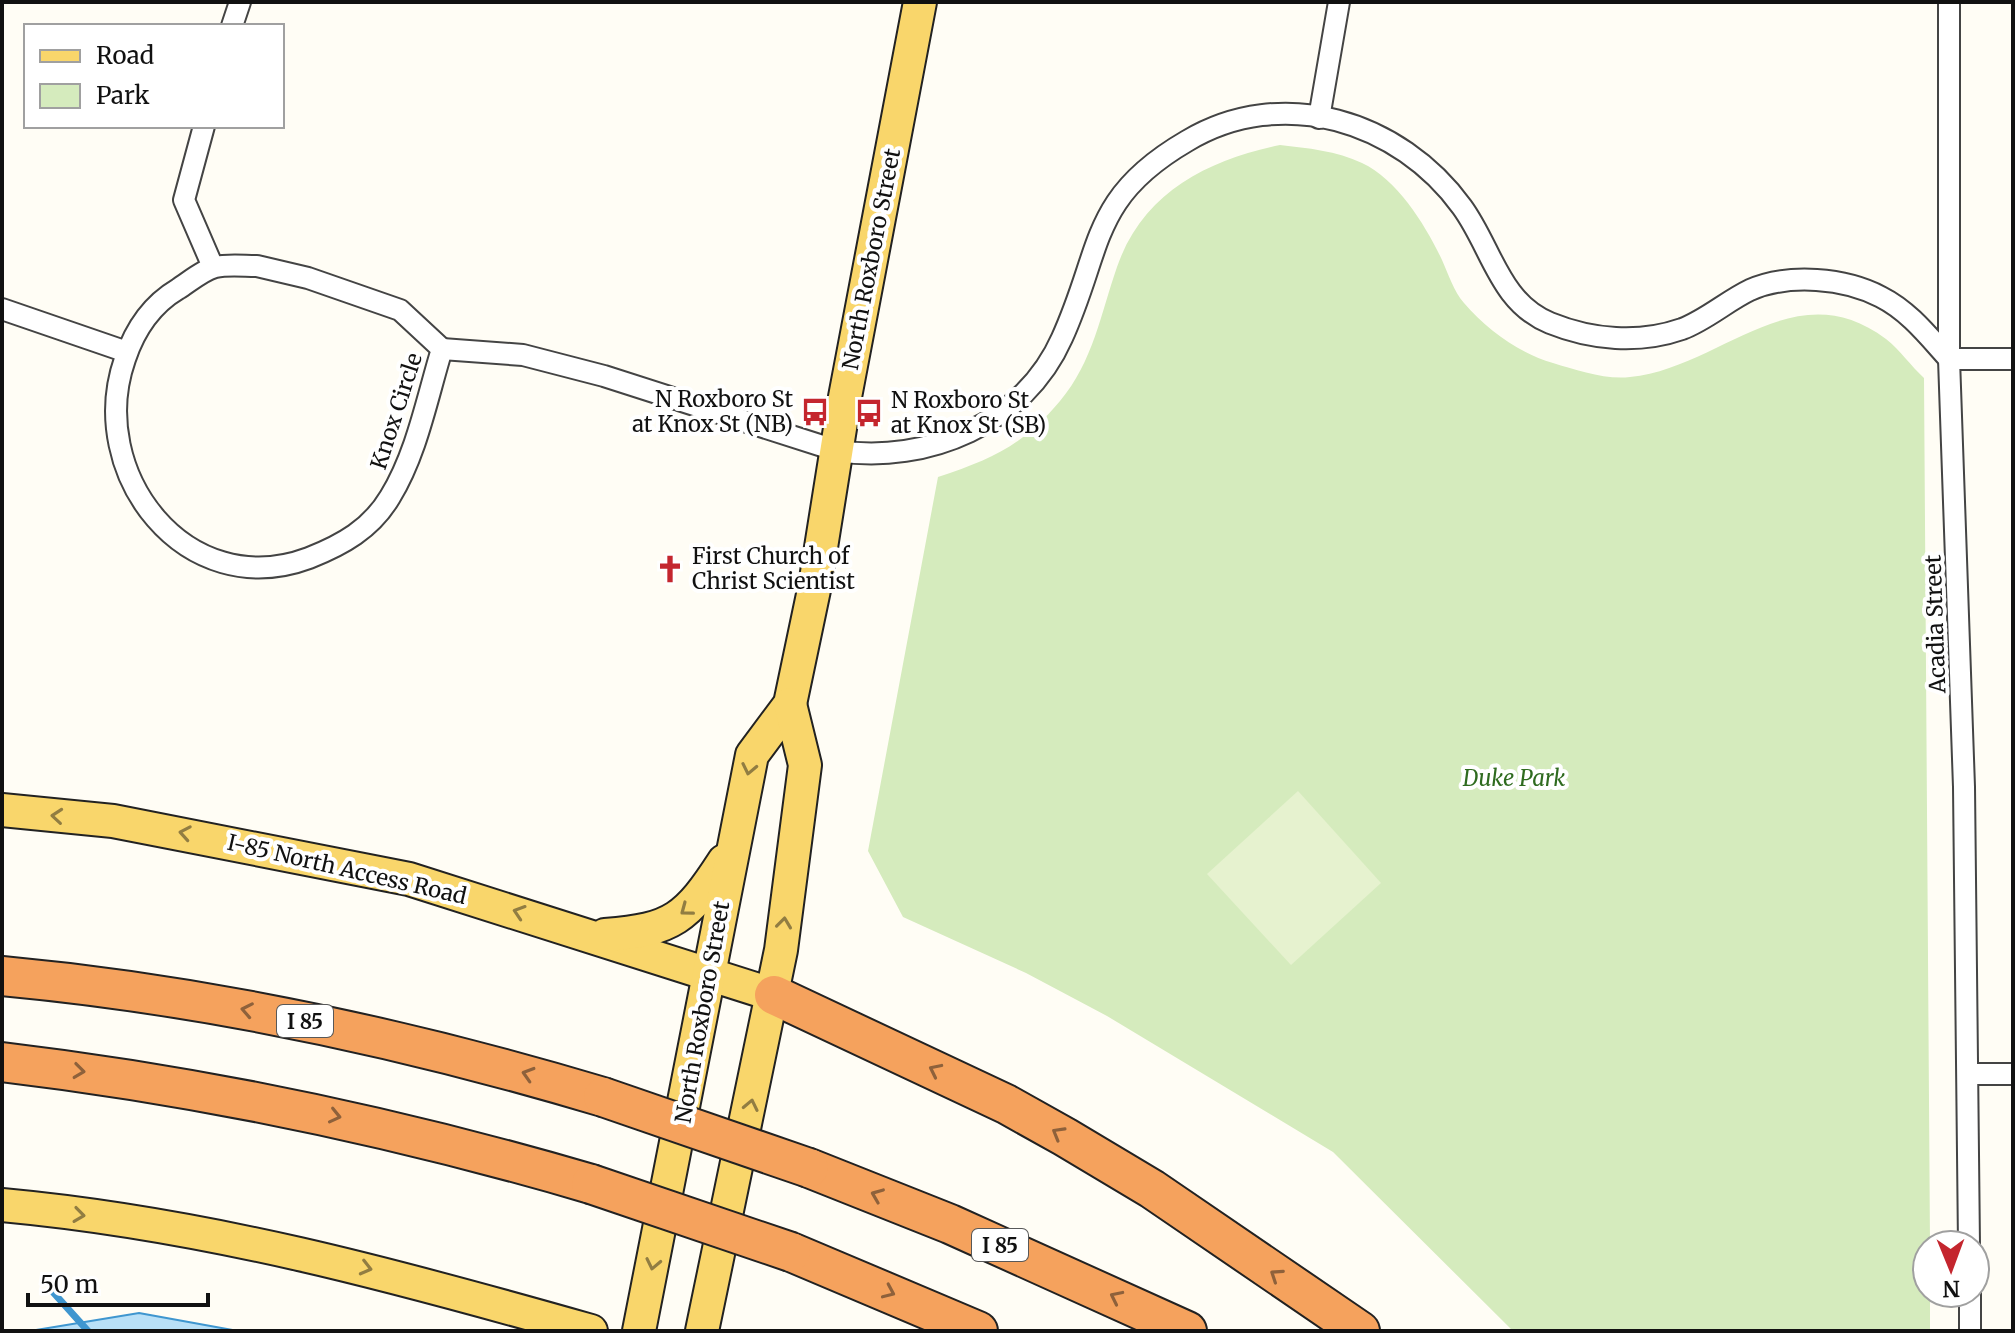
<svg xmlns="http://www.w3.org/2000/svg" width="2015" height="1333" font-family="Merriweather,serif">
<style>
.green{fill:#d5ebbd}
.pitch{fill:#e6f2cf}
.water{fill:#b9e0f7;stroke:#3f96cf;stroke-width:2}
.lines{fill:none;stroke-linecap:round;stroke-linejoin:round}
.stream{stroke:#3f96cf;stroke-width:7}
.minor-casing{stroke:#444;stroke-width:24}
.primary-casing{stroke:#222;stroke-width:36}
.motorway-casing{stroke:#222;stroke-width:42}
.minor{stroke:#fff;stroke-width:20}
.primary{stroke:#f9d66b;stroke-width:32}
.motorway{stroke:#f5a25d;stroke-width:38}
.motorway-bridge-casing{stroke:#222;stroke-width:42;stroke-linecap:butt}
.motorway-bridge{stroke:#f5a25d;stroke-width:38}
.oneway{stroke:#917d42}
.oneway2{stroke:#8e613b}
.labels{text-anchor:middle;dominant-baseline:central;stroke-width:8;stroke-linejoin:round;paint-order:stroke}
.shield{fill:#fff;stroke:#585858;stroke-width:2}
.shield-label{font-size:20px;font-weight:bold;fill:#111}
.street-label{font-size:22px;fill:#111;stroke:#fff}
.poi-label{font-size:22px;fill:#111;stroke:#fff;text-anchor:start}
.park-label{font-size:22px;font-style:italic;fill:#2f6b1f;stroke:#fff}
</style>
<rect width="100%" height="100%" fill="#fffdf5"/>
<!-- green -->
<path class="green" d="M1280 145C1307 148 1337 151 1362 163 1398 180 1426 226 1442 260 1448 273 1454 292 1464 303 1487 330 1519 353 1553 363 1576 370 1606 380 1630 377 1721 368 1794 270 1886 339 1900 350 1911 366 1924 378L1930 1245H1927V1293H1930V1331H1513L1333 1152 1107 1016 1026 973 903 917 868 851 938 477C992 459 1022 446 1060 401 1093 362 1101 313 1117 267 1143 192 1208 160 1280 145Z"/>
<!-- pitch -->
<path class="pitch" d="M1298 791 1381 883 1291 965 1207 874Z"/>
<!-- water -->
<path class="water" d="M139 1313 238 1331H30Z"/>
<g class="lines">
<!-- stream -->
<path class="stream" d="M52 1291 88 1331"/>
<defs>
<g id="minor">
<path d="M1949 2V359L1964 787 1969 1245"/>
<path d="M232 26 240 2"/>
<path d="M1319 118 1339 2"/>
<path d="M204 126 184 200 213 267"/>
<path d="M257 266 308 278 400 310 442 349C427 398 417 453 390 497 371 529 342 545 309 558 186 604 85 473 125 359 135 329 151 305 178 289 189 282 203 270 215 267 228 264 244 266 257 266Z"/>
<path d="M2 309 127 352"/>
<path d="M442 349 523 355 604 376 838 451C927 464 1024 424 1062 338 1103 248 1089 198 1187 141 1282 84 1400 121 1462 207 1492 248 1499 302 1550 323 1592 340 1639 344 1682 329 1706 320 1727 301 1750 290 1789 273 1845 278 1881 297 1909 311 1929 337 1949 359H2013"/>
<path d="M1968 1074H2013"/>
<path d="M1970 1293V1331"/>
</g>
<g id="primary">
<path d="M2 810 113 821 409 879 774 995"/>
<path d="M605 935C673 930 687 918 724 861"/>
<path d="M2 1205C207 1224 394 1275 591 1331"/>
<path d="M639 1331 752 755 790 704 815 585 845 397 920 2"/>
<path d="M702 1331 781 950 805 765 790 704"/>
</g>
<g id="motorway">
<path d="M2 976C206 995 406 1038 603 1097"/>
<path d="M774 995 1006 1104 1065 1137 1152 1189 1360 1331"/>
<path d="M2 1062C203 1086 397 1127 591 1184"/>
<path d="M809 1168 950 1224 1187 1331"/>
<path d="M791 1252 978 1331"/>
</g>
</defs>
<!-- minor casing -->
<use href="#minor" class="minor-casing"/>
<!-- primary casing -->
<use href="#primary" class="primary-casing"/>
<!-- motorway casing -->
<use href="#motorway" class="motorway-casing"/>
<!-- minor -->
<use href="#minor" class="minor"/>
<!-- primary -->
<use href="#primary" class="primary"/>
<!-- motorway -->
<use href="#motorway" class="motorway"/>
<defs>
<g id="motorway-bridge">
<path d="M603 1097 809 1168"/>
<path d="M591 1184 791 1252"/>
</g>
</defs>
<!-- motorway-bridge casing -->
<use href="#motorway-bridge" class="motorway-bridge-casing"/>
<!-- motorway-bridge -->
<use href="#motorway-bridge" class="motorway-bridge"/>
</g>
<!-- one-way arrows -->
<defs><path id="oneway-chevron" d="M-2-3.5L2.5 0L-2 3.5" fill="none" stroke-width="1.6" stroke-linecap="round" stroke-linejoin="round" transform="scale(2)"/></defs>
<g class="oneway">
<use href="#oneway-chevron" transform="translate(749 769) rotate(102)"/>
<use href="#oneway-chevron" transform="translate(57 816) rotate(-175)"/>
<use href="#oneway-chevron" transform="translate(185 833) rotate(-170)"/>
<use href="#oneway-chevron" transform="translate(686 910) rotate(143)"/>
<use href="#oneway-chevron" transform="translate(519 912) rotate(-162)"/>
<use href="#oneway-chevron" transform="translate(784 923) rotate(-83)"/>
<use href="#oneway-chevron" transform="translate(751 1105) rotate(-78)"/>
<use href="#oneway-chevron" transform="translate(79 1215) rotate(8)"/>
<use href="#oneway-chevron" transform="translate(653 1264) rotate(102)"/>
<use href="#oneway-chevron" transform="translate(366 1268) rotate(14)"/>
</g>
<g class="oneway2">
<use href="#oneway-chevron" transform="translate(247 1010) rotate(-169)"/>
<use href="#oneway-chevron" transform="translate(935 1070) rotate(-154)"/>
<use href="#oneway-chevron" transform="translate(79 1071) rotate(7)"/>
<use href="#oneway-chevron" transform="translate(528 1074) rotate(-163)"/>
<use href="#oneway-chevron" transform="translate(335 1116) rotate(13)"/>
<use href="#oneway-chevron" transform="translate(1058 1133) rotate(-150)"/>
<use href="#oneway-chevron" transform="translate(877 1195) rotate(-158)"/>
<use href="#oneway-chevron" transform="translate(1276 1275) rotate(-146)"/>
<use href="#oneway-chevron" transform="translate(889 1292) rotate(24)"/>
<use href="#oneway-chevron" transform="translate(1116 1297) rotate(-154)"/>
</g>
<!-- icons -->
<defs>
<symbol id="bus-bare" viewBox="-9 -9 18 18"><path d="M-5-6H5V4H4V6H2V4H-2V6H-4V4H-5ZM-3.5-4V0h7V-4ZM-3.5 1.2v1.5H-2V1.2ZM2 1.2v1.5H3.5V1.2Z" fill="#c4262e" stroke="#fff" stroke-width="2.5" paint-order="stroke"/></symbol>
<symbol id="church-bare" viewBox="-9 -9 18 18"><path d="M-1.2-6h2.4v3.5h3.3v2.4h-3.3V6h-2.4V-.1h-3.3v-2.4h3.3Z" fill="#c4262e" stroke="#fff" stroke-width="2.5" paint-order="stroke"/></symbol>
</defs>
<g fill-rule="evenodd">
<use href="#bus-bare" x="795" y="392" width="40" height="40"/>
<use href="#bus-bare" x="849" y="393" width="40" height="40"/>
<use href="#church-bare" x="650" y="549" width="40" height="40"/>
</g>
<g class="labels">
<!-- shield labels -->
<g class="shield">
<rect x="277" y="1005" width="56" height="32" rx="6"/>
<rect x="972" y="1229" width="56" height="32" rx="6"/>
</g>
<g class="shield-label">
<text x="305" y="1021">I 85</text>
<text x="1000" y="1245">I 85</text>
</g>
<!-- street labels -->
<g class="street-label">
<text transform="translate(871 259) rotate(-79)">North Roxboro Street</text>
<text transform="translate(396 411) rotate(-72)">Knox Circle</text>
<text transform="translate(1935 624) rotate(-92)">Acadia Street</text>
<text transform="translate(347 869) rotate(13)">I-85 North Access Road</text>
<text transform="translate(702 1012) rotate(-80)">North Roxboro Street</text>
</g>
<!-- poi labels -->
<g class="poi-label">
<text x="793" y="399" text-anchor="end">N Roxboro St<tspan x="793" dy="25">at Knox St (NB)</tspan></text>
<text x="891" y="400">N Roxboro St<tspan x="891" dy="25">at Knox St (SB)</tspan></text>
<text x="692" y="556">First Church of<tspan x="692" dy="25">Christ Scientist</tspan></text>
</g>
<!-- park labels -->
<g class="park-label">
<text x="1514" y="778">Duke Park</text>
</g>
</g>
<!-- border -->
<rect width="2015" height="1333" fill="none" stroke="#111111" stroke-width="8"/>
<!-- legend -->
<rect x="24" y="24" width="260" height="104" fill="#ffffff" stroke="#a0a0a0" stroke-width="2"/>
<rect x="40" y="50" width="40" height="12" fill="#f9d66b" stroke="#a0a0a0" stroke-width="2"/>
<text x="96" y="64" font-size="24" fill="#111111">Road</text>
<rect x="40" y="84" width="40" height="24" fill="#d5ebbd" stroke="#a0a0a0" stroke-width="2"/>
<text x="96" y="104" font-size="24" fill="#111111">Park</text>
<!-- north arrow -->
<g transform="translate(1951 1269) rotate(179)"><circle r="38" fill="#ffffff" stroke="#a0a0a0" stroke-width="2"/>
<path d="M0-6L14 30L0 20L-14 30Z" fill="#c4262e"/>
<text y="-12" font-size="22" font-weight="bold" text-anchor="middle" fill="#111111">N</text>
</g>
<!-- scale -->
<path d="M28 1293v12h180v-12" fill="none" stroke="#111111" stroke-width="4"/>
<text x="40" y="1293" font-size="24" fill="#111111" stroke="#ffffff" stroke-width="6" paint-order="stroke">50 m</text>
</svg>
